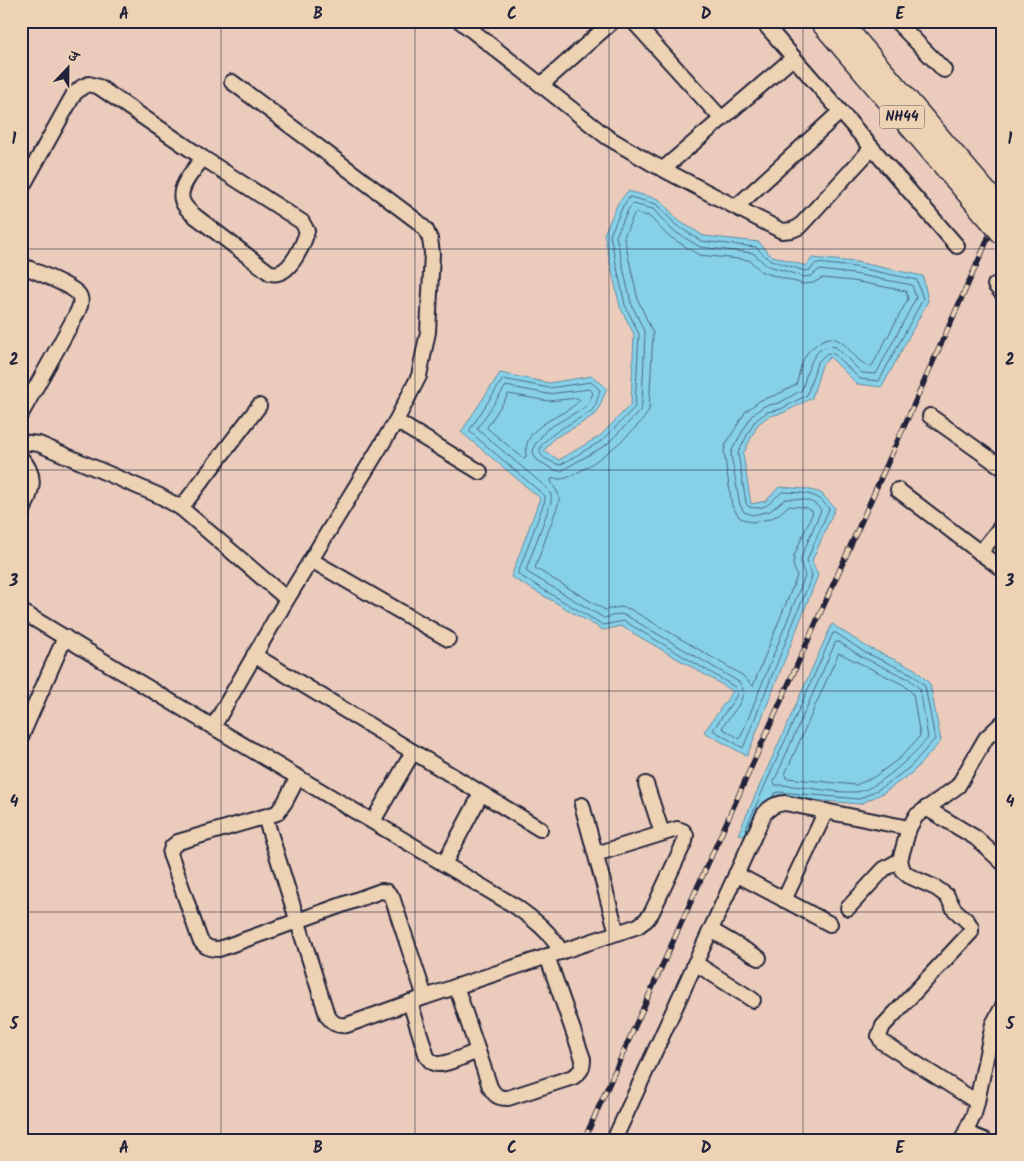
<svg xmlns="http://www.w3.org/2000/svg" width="1024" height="1161" font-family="Kalam,'Playpen Sans Deva',sans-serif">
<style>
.water{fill:#87d1e8;stroke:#5f8ba3}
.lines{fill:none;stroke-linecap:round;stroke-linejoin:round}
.shore{stroke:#4a6880;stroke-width:1}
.minor-casing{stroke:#22223b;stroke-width:18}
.highway-casing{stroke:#22223b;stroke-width:22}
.minor{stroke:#edd2b4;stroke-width:14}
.highway{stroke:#edd2b4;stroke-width:19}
.rail-casing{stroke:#22223b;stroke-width:5.5}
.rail{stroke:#edd2b4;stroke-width:4;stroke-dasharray:11;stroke-linecap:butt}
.highway-bridge-casing{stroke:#22223b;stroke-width:22;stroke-linecap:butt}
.highway-bridge{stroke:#edd2b4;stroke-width:19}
.grid{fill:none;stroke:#22223b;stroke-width:1;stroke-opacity:0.55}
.labels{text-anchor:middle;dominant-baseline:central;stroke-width:4;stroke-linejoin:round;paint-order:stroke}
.shield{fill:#edd2b4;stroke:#5f575f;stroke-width:1}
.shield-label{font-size:14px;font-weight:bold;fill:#22223b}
.neatline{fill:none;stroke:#22223b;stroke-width:2}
.grid-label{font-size:16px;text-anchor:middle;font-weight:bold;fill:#22223b}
</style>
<rect width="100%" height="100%" fill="#ebccbc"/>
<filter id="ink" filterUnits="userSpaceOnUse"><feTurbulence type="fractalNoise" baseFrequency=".02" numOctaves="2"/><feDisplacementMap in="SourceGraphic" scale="10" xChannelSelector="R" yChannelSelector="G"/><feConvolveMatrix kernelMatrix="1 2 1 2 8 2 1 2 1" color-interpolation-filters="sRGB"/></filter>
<g filter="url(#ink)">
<!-- water -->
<g class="water">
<path d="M628 191 659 199 679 221 704 236 759 242 770 255 806 266 812 258 856 262 923 276 928 301 882 387 857 384 830 357 822 365 812 398 783 413 769 416 758 424 743 454 751 504 766 501 779 487 807 489 821 493 835 508 812 561 818 575 747 756 704 732 733 691 621 626 603 630 511 577 540 498 461 432 500 373 549 383 592 376 607 388 597 413 577 426 554 438 544 451 559 460 600 436 631 404 634 334 620 307 604 234 618 203Z"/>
<path d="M832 624 867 647 915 669 930 684 941 741 913 772 883 793 860 804 778 797 758 838 738 834Z"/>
</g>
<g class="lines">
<!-- shore -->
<g class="shore">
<path d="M630 197 656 204 676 225 701 241 756 247 768 259 805 271 810 270 816 263 855 267 917 280 923 299 879 381 860 379 834 354 827 353 817 363 807 395 781 409 767 412 754 422 738 453 746 503 749 507C767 511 770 501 782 492 802 493 817 491 829 509L807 560 812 576 743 748 713 730 737 695V691L735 687 624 621 603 625 519 575 518 573 545 500V496L469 431 503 379 549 388 591 382 600 390C598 397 596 407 591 411 582 419 521 444 546 459 551 461 555 464 560 465L603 440 635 407 639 334 625 305 610 235 623 206Z"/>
<path d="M633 204 653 209 672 230 700 247 753 253 766 265 804 277 811 276 819 270 854 274 912 285 916 298 876 374 862 373 836 347C812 341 807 375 802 390L779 403 764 406 752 415 732 450 731 455 740 505 744 512 752 515 770 511 785 499C799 499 812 498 821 510L801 558V564L805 576 740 739 722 728C729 715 752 697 739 682L627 616 620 614 604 618 527 572 526 570 551 502V495L547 488 477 429 506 386 548 394 590 389 593 393 587 406 547 429 534 446 533 454 537 460 554 470 561 471 606 445 640 411 642 404 645 333 631 303 616 236 628 210Z"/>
<path d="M635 213 649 216 667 235 699 255 749 260 762 272 803 284 813 283 822 278 853 281 906 291 908 299 872 366C853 367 842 322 817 344 813 347 808 351 806 355 800 364 799 376 796 385L776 395 761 400 746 411 726 444 724 452 732 506 740 518 751 522 770 519 778 515 788 506C796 507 807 505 813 512L794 556 793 565 797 576 753 686 742 675 630 609 621 607 605 610 535 568 559 502C560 490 552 488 551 479 556 478 561 480 566 478 587 471 640 430 649 410L653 333 638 300 624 237Z"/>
<path d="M509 394 548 401 578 398 580 400C563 419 522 423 526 457L523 458 487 428Z"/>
<path d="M836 642H839L862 657 909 679 920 689 928 738C915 753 876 792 855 792 829 793 802 785 775 785L774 782Z"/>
<path d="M839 653 904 685 913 694 920 736 900 758 874 777 856 785 786 778 785 775Z"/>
<path d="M747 831 746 828 833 633H836L864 652 912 674 925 686 935 739 909 768 881 788 859 799 779 792 775 793 772 798"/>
</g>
<defs>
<g id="minor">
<path d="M460 21 607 137 651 163 782 231 792 230 799 227 872 148"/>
<path d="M633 21 721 118"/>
<path d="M762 21 957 246"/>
<path d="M896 21 944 70"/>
<path d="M232 82 417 221 426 230 430 239 432 253 428 332 419 376 396 421 287 599 213 727 515 906C533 919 550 931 561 952"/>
<path d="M541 85 613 21"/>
<path d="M663 169 793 58"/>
<path d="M21 189 74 94 82 87 89 84 99 87 203 158 302 222 307 231C304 243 292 270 278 273 275 274 273 273 270 273L195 216C190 212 184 207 182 200 178 186 195 169 203 158"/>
<path d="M736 207 840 112"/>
<path d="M21 265C32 270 75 287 79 295 83 302 79 309 76 315L21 414"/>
<path d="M995 285 1003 294"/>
<path d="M930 416 1003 468"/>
<path d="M396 421 480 472"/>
<path d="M21 442 39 444 160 496 181 508 287 599"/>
<path d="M21 458C40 478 30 494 21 516"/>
<path d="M898 490 1003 570"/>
<path d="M181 508 259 406"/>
<path d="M980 553 1003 524"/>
<path d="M311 560 448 639"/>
<path d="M21 611 213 727"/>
<path d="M254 655 540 829"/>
<path d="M21 737 65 637"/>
<path d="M298 777 285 802 277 813 178 842 172 847 170 854 173 862 200 940C205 947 209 949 219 949L381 891 387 892 392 897 425 997 638 926 646 920 652 912 685 841 686 835 683 831 677 829 596 854"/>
<path d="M646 784 662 833"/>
<path d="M582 805 617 933"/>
<path d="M926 808 976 838 1003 863"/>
<path d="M265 817 327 1015C333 1024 337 1026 347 1025L425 997"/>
<path d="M373 821 413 752"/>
<path d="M444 864 481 794"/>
<path d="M736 874 830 924"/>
<path d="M784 900 826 811"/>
<path d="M848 908 884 869 900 860"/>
<path d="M711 930 759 958"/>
<path d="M695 963 753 1000"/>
<path d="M456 986 490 1087C495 1096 498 1098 508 1098L573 1077C581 1072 583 1068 583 1059L547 956"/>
<path d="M410 1002 427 1057C430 1060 432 1064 437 1064 447 1065 467 1055 478 1051"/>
<path d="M977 1102 993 1024 1003 1006"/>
<path d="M966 1133 984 1140"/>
<path d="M614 1140 764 814C770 807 775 804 785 803L909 828"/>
<path d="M962 1140 974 1114 977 1102 882 1042 879 1036 883 1026 971 932V927L968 922 954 909 947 896 936 888 909 876 903 871 900 860 909 828 916 816 958 786 986 738 1003 722"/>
</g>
<g id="highway">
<path d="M819 21 983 213"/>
<path d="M841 21 996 202"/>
</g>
</defs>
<!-- minor casing -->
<use href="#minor" class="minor-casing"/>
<!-- highway casing -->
<use href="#highway" class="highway-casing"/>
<!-- minor -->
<use href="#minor" class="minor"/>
<!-- highway -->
<use href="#highway" class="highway"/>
<defs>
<path id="rail" d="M584 1140 984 248 1003 200"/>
</defs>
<!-- rail casing -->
<use href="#rail" class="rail-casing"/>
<!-- rail -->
<use href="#rail" class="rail"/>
<defs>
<g id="highway-bridge">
<path d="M996 202 1003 211"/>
<path d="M983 213 1003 236"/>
</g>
</defs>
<!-- highway-bridge casing -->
<use href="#highway-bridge" class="highway-bridge-casing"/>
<!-- highway-bridge -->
<use href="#highway-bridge" class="highway-bridge"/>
</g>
</g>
<!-- grid -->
<path class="grid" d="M221 21V1140M415 21V1140M609 21V1140M803 21V1140M21 249H1003M21 470H1003M21 691H1003M21 912H1003"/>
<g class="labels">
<!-- shield labels -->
<rect class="shield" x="879.5" y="105.5" width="45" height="23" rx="4"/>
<g class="shield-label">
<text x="902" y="117">NH44</text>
</g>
</g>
<!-- margin -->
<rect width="1024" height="1161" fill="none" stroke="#edd2b4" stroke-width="55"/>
<!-- north arrow -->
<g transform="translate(68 68) rotate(22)" stroke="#edd2b4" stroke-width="4" paint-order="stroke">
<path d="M0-4L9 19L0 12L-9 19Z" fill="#22223b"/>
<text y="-8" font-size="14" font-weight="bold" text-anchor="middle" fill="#22223b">उ</text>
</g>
<rect x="28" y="28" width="968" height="1106" class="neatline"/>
<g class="grid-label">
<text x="124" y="19">A</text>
<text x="318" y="19">B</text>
<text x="512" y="19">C</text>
<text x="706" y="19">D</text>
<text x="900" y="19">E</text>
<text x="14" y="144">1</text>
<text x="1010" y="144">1</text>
<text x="14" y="365">2</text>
<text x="1010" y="365">2</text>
<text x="14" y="586">3</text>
<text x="1010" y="586">3</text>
<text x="14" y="807">4</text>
<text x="1010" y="807">4</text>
<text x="14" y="1029">5</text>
<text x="1010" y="1029">5</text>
<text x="124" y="1153">A</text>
<text x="318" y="1153">B</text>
<text x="512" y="1153">C</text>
<text x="706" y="1153">D</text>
<text x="900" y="1153">E</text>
</g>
</svg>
